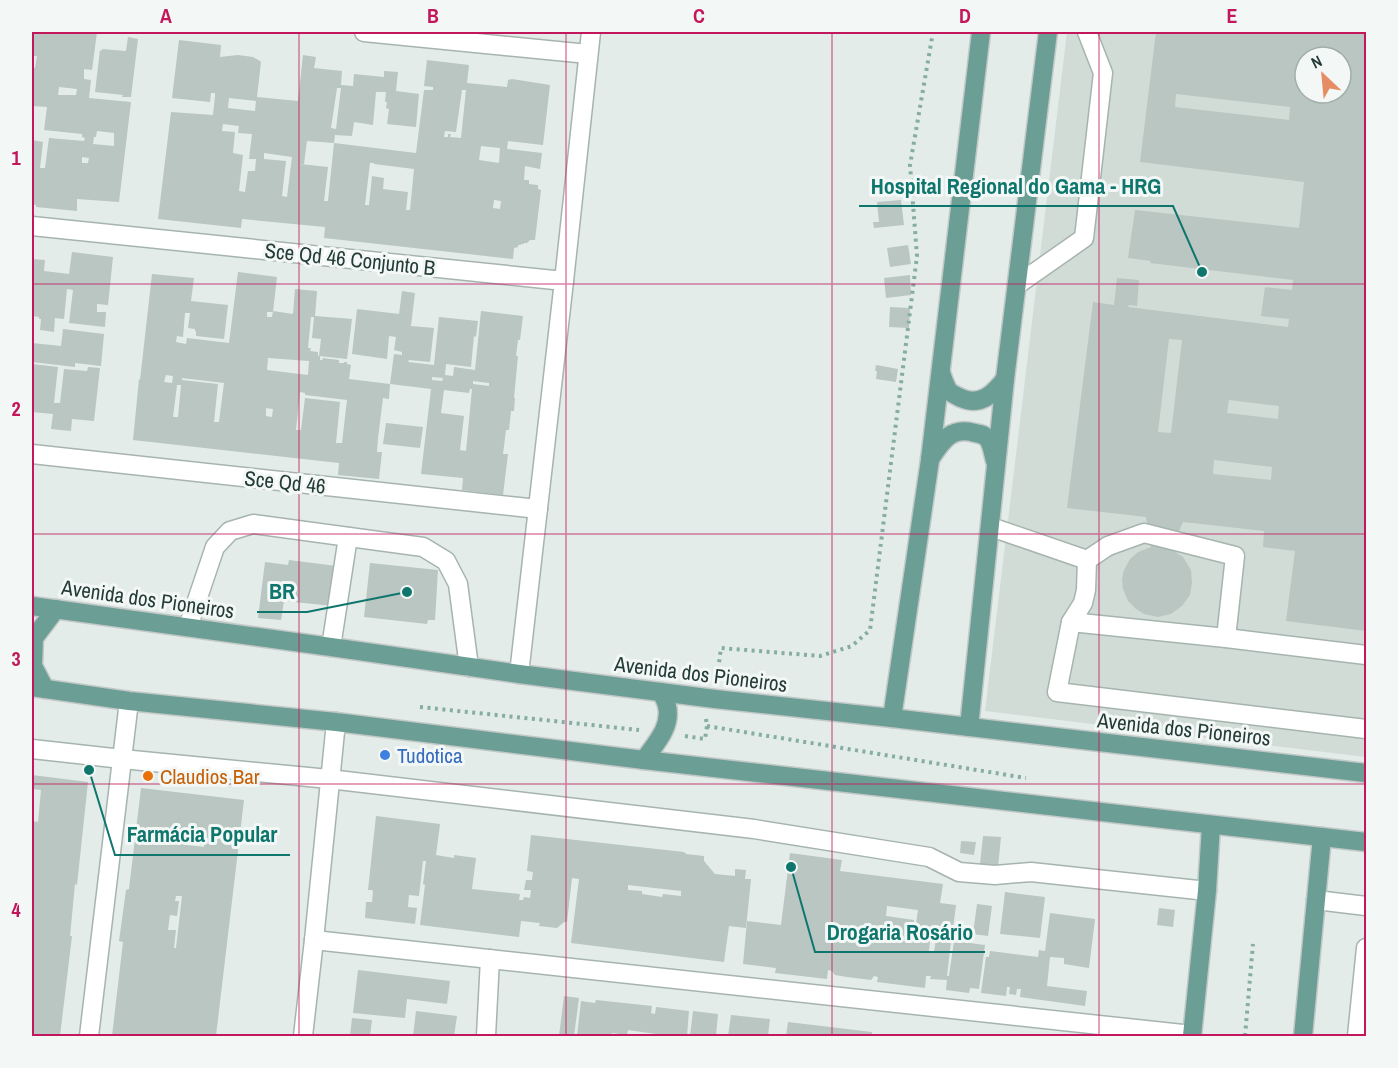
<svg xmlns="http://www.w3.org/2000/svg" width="1398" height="1068" font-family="'Archivo Narrow',sans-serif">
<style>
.built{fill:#d1dcd7;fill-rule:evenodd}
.building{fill:#b9c6c2;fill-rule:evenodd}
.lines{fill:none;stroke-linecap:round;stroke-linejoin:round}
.minor-casing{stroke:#a6b4af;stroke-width:21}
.major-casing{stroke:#c2c8c7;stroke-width:21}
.path{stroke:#86ada3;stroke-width:4;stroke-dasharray:3 4.5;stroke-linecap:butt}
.minor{stroke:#fff;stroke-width:18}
.major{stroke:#6b9e94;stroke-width:18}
.grid{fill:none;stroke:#c2185b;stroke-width:1.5;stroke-opacity:0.55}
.shop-dot{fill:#3f7fe0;stroke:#f3f8f6;stroke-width:2}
.food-dot{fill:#e8710a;stroke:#f3f8f6;stroke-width:2}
.labels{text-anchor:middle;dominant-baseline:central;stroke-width:6;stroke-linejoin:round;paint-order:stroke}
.street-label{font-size:21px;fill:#243c37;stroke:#f3f8f6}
.shop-label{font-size:21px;fill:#366cbe;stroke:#f3f8f6;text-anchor:start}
.food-label{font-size:21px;fill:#c56008;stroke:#f3f8f6;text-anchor:start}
.leader{fill:none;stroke:#0f766e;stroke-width:2}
.callout-dot{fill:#0f766e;stroke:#f3f8f6;stroke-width:2}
.callout-label{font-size:22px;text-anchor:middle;font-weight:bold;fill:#0f766e;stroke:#f3f8f6;stroke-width:6;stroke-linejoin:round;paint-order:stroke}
.neatline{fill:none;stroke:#c2185b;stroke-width:2}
.grid-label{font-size:20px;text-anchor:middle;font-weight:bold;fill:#c2185b}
</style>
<rect width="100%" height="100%" fill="#e3ece8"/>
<!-- built -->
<path class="built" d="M1067 32H1366V757L985 711ZM1305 57H1341V93H1305Z"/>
<!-- building -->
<g class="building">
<path d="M32 32H97L92 70 84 69V79L91 80 89 98 131 102 119 202 77 199V211L36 207V205L32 204V140L43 142 40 168H45L49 138 84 141 85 138 82 137V134L44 130 47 107 32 106V67L35 68 37 56H32ZM59 87 77 89 76 95H58ZM97 131 114 133V146L93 144 94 137H96ZM82 157 89 158 88 163H82Z"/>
<path d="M1156 32H1366V631L1286 621 1295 551 1263 547 1264 531 1183 522 1171 549 1183 557 1191 570 1192 583 1190 595 1182 606 1171 614 1158 617 1144 614 1136 609 1128 601 1123 589 1122 579 1124 570 1130 559 1138 552 1151 547 1146 517 1067 508 1093 302 1114 305 1117 278 1139 280 1137 306 1129 305 1128 307 1288 327 1289 319 1261 316 1265 287 1292 290 1293 280 1150 263 1151 261 1128 258 1135 210 1299 228 1304 182 1140 162ZM1305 57H1341V93H1305ZM1176 94 1290 107 1289 120 1175 107ZM1169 339 1182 340 1171 433 1158 432ZM1229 400 1279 406 1278 419 1227 413ZM1214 460 1272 467 1271 480 1213 474Z"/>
<path d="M128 37 138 39 131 97H122L123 95 95 92 100 50 102 51V49L126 51Z"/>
<path d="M179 40 221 45 220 57 238 55 253 57 260 61 261 62 257 97 298 101 303 55 316 57 314 68 342 71 341 85 353 86 354 74 384 77V71L398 72 396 91 419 94 416 127 387 124 389 109 386 108 387 102H385L386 92H376L373 125 354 122 352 136 335 135 334 143 307 141 304 164H300L328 167 324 201H328L334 143 416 153 424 90H433V87L424 86 427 60 469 65 467 83 507 87 508 80 512 79 550 85 543 145 508 141 507 149 542 153 540 169 525 166 524 180H529V184L538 185V189L541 190 535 240H530L527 243H524V244H521V245H518V247L514 248 513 259 324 238 325 227 242 219 241 228 158 219 171 112 213 115 215 96V93H211L210 102 172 98ZM337 88H341L336 129 331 128ZM462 90H466L461 138 450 137 451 134H448V137H444L445 131 456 132ZM229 98 256 101 255 111 228 108ZM223 124 239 126 238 133 252 134 249 159H256L255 171H248L245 192 239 191 243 155 233 153 235 132 222 131ZM481 146 500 148 499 163 479 160ZM264 153 292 157 287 197 282 196 286 161 264 159ZM370 163H374V164L414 169 410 210H406L408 192 383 189 384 178 372 176 369 205H365ZM494 200 501 201 500 209 493 208Z"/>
<path d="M901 200 904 225 874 228 873 222H879L877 202Z"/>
<path d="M908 245 911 264 890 267 887 248Z"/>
<path d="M72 252 113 257 108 305 97 304V312H106L105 327 69 323 73 290 67 289 64 319 55 318 54 332 40 330 41 319H39V317L32 316V259L45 260 44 271 69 274Z"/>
<path d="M238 272 277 277 273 312H267V317H272L273 311 293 314 295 289 317 291 315 316 352 319 347 359 319 356 321 339 312 338 314 317H311L308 348H311L310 351 318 352V356H320V360H322L323 358 339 360V363H344V362H347V364L351 365 349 379 390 384 389 399 383 398 378 438 377 452H382L379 479 338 475 339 463 133 440 139 379 140 380 152 274 194 278 191 301 228 305 224 339 196 336V331H195V329L188 328 190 313H185L183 337 177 336 176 342 186 344 187 338 229 343ZM268 358 309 361 308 375 267 370ZM166 375 173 376 172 383 164 382ZM182 378 224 383 219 422H214L218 384 182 380ZM177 385H181L178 417H173ZM300 392 305 393V395L347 400 342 443H336L340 402 305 398 301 430H296ZM266 408 273 409 272 417 266 416Z"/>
<path d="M910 275 911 295 886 298 884 278Z"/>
<path d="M402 291 415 293 411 326 434 328 430 362 409 360 408 362 434 365 439 317 478 321 476 337 474 336 471 367 446 364 445 375 453 376 454 367 475 370 481 311 523 316 520 340H518L516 356H518L514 398H515L514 411H511L509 430H506L503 454H508L503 495 462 490 463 478 421 474 431 389 390 384 394 354 402 355V352L394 350 396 337 389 336 387 359 352 354 357 309 399 314ZM432 377 443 378 442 381 432 380ZM473 381 489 383V386L473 384ZM470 389H472L466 451 460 450 464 416 441 413 444 390 469 393Z"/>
<path d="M890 307 910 308 909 328 889 327Z"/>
<path d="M63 329 104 334 101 366 75 363V367L32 362V343L61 346Z"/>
<path d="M32 364 58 367 54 403H60L64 369 87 371 88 367 100 368 94 421 72 419 71 431 51 429 53 414 32 412Z"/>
<path d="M876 365 898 369 896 382 876 379 877 371H875Z"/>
<path d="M386 423 423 427 420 448 383 444Z"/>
<path d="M289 560 337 566 333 606 284 601 281 620 258 618 265 562 288 565Z"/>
<path d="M370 563 438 570 435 620H428L427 624 364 617Z"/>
<path d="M32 775 88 782 77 885 75 884 70 936H72L60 1036H32V821L38 822 41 790 32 789Z"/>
<path d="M141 788 244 800 216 1036H112L123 942 119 941 126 890 129 889ZM187 843 204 845V847L187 845ZM176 896H182L176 948H174L176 930H168L170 915 177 916 179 901H175Z"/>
<path d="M376 816 440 824 436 855 454 858V855L476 858 472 889 520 894 519 900H523L524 897 530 898 531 890H524L526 880H532L533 872 527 871 531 835 684 852 686 854 704 856V861L715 874 735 876V869L746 870 745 879H751L746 928 729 926 724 962 571 943 579 879 572 878 567 922H564L557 928 539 926 540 923 521 921 519 937 420 925 425 885 423 884 426 861H423L419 896 409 895 408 907 417 908 415 924 365 918 366 902H372L373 891 372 890H368ZM628 885 681 891V896L663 894 662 897 642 894V891L628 890Z"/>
<path d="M983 836 1001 837 998 867 981 866 980 864Z"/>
<path d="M961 841 976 842 974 855 960 853Z"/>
<path d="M790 853 842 860 840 871 943 884 940 903 956 905 952 937 936 935V932L931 931 929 951 934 952 936 939 951 941 947 976H949L954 941 985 945 979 989 970 988 969 993 946 990 947 980 930 979 931 976H926L925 988 877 982 878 977 874 976 871 980 847 977 835 975 832 971 828 970 827 979 775 973 776 968 743 964 747 921 781 925ZM887 906 918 910 916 924H914V920L886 916Z"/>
<path d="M1005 892 1045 897 1040 938 1000 934Z"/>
<path d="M977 904 992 906 988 936 973 934Z"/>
<path d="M1159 908 1175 910 1173 927 1157 925Z"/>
<path d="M1050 913 1095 919 1089 968 1064 964V958L1050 957 1047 986 1087 991 1085 1006 1020 997 1021 989H1017L1016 995 1009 994 1010 987H1007L1006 996 981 993 986 957H989L990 951 1038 957 1039 950 1045 951Z"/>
<path d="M358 970 450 981 447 1004 407 999 405 1018 353 1013Z"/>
<path d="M564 996 579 998 574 1036H559Z"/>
<path d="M596 1000 652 1006 651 1013 655 1014 656 1007 689 1011 687 1036H663V1035L628 1030 627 1035 612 1033 611 1036H577L581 1001 595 1003Z"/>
<path d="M416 1011 457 1016 454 1036H413Z"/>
<path d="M693 1011 718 1014 716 1036H690Z"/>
<path d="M731 1015 770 1019 768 1036H728Z"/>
<path d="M352 1018 372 1020 370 1036H350Z"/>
<path d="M788 1022 872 1032V1036H786Z"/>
</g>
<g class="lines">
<defs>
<g id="minor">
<path d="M364 32 588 54"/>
<path d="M32 226 564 281"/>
<path d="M1017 285 1084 238 1103 73 1087 32"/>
<path d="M32 454 538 509"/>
<path d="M991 527 1087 560 1086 590 1083 603 1071 622 1057 692 1366 729"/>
<path d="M1087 560 1108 546 1144 533 1235 556 1226 638"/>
<path d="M1071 622 1226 638 1366 655"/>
<path d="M188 627 215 547 230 531 253 524 423 547 446 561 458 584 469 667"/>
<path d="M331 647 348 537"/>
<path d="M519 674 564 281 591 32"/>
<path d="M32 749 122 759 329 779 754 829 929 857 959 872 995 875 1031 872 1207 891"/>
<path d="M1316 900 1366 906"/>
<path d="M314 940 1192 1035"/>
<path d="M89 1036 129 701"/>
<path d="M303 1036 314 940 336 722"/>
<path d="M486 1036 490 959"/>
<path d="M1357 1036 1366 948"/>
</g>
<g id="major">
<path d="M941 373C943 378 945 386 949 391 952 394 957 396 961 398 981 407 994 393 1005 379"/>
<path d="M930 459C942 441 951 426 975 433 980 434 984 434 988 439 992 445 993 454 995 461"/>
<path d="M32 606 331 647 519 674 715 699 892 718 1366 773"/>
<path d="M32 687 129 701 336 722 644 760 1366 842"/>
<path d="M45 689 33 666 34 638 56 609"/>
<path d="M892 718 930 460 981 32"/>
<path d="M969 727 1005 379 1048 32"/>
<path d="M644 760C655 744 672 727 667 706 666 701 663 696 661 692"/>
<path d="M1192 1036 1207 891 1211 825"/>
<path d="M1303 1036 1322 837"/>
</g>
</defs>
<!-- minor casing -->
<use href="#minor" class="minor-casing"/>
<!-- major casing -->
<use href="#major" class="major-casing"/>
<!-- path -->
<g class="path">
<path d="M717 677 721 648 820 656 852 646 870 630 917 256 910 165 933 32"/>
<path d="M420 707 639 730"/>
<path d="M707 726 1026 778"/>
<path d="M685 736 705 739 707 726 706 719"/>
<path d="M1245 1036 1253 944"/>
</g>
<!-- minor -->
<use href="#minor" class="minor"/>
<!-- major -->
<use href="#major" class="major"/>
</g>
<!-- grid -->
<path class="grid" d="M299 32V1036M566 32V1036M832 32V1036M1099 32V1036M32 284H1366M32 534H1366M32 784H1366"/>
<!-- markers -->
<circle class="shop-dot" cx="385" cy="755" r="6"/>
<circle class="food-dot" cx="148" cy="776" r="6"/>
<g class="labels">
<!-- street labels -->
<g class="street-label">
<text transform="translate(350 259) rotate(6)">Sce Qd 46 Conjunto B</text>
<text transform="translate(285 482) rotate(6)">Sce Qd 46</text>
<text transform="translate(148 599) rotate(8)">Avenida dos Pioneiros</text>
<text transform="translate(701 674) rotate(7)">Avenida dos Pioneiros</text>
<text transform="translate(1184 729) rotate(6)">Avenida dos Pioneiros</text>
</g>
<!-- shop labels -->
<g class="shop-label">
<text x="397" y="755">Tudotica</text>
</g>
<!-- food labels -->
<g class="food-label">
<text x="160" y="776">Claudios Bar</text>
</g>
</g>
<!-- callouts -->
<path class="leader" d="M1202 272L1173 206H859M407 592L307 612H257M89 770L115 855H290M791 867L815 952H985"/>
<g class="callout-dot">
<circle cx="1202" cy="272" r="6"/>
<circle cx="407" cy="592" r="6"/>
<circle cx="89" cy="770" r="6"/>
<circle cx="791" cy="867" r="6"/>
</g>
<g class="callout-label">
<text x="1016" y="194">Hospital Regional do Gama - HRG</text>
<text x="282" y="599">BR</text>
<text x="202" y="842">Farmácia Popular</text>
<text x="900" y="940">Drogaria Rosário</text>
</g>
<!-- border -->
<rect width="1398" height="1068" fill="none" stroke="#f3f8f6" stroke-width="66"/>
<!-- north arrow -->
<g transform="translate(1323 75) rotate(334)"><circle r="28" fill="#f3f8f6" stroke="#a0adaa" stroke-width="1.5"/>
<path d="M0-4.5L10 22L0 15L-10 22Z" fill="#e78d66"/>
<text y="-9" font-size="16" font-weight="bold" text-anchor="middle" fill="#243c37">N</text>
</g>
<rect x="33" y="33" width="1332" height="1002" class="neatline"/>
<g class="grid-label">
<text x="166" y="23">A</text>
<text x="433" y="23">B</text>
<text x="699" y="23">C</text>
<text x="965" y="23">D</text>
<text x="1232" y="23">E</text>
<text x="16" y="165">1</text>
<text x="16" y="416">2</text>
<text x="16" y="666">3</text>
<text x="16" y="917">4</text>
</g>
</svg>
